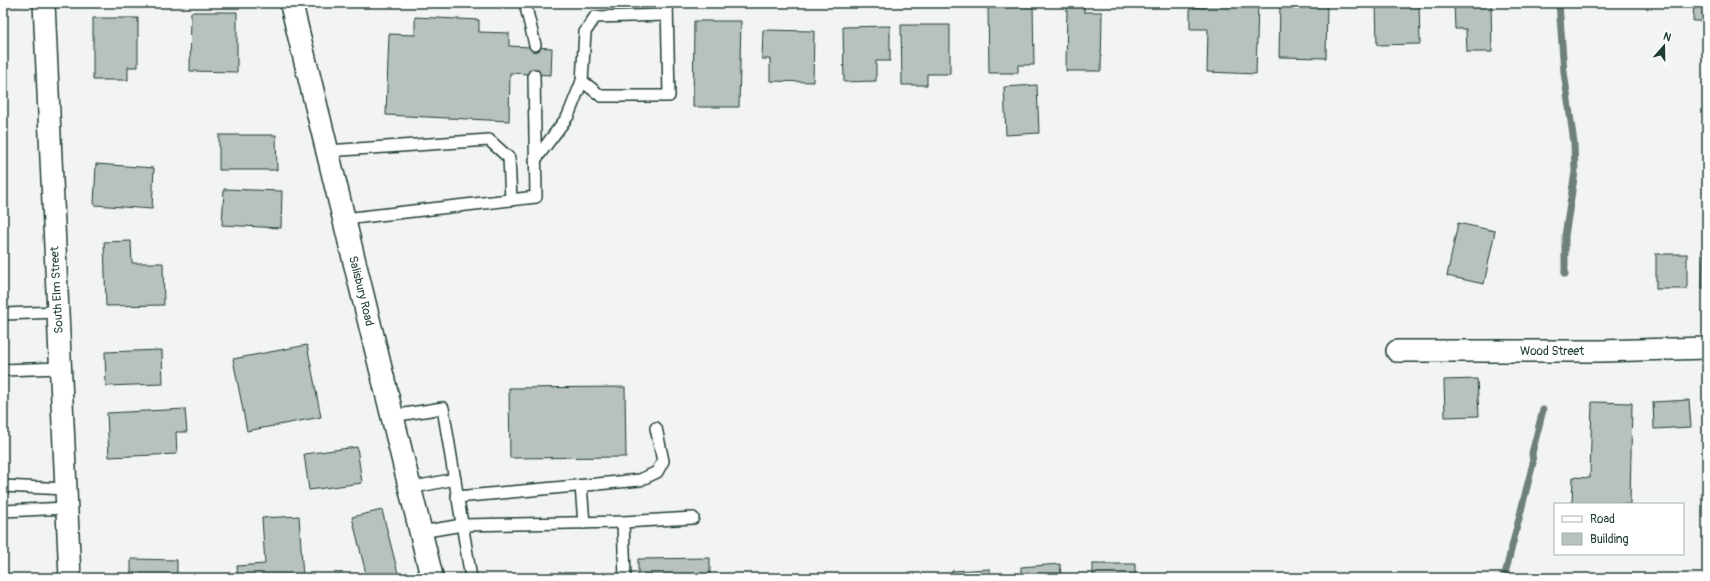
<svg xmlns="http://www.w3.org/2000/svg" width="1710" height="581" font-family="Pangolin,sans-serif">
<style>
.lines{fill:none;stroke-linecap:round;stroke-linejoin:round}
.stream{stroke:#6d807b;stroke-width:7}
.building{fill:#b7c1bd;stroke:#1f3d34}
.service-casing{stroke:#1f3d34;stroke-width:14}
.minor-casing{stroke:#1f3d34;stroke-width:24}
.tertiary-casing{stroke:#1f3d34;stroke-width:25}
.path{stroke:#1f3d34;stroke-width:2.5;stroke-dasharray:1 3;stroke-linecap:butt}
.service{stroke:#fff;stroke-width:11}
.minor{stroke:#fff;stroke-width:21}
.tertiary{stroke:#fff;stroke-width:22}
.labels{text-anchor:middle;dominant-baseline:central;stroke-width:3.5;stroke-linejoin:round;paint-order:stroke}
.street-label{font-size:12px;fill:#1f3d34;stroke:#fff}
</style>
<rect width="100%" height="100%" fill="#f2f3f3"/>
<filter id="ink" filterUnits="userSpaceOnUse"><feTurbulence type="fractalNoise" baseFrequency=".025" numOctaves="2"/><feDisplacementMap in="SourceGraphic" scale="8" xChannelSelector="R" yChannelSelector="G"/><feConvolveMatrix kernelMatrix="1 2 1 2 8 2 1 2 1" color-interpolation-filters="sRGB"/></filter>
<g filter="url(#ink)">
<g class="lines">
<!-- stream -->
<g class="stream">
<path d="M1559 3 1564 72 1574 143 1575 172 1565 236V274"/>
<path d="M1504 578 1533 463 1532 453 1543 410"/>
</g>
</g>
<!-- building -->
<g class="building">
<path d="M1205 3H1258L1256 74 1207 72 1208 29H1190V7L1205 8Z"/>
<path d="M1280 3H1327L1326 58 1279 57Z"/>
<path d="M1376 3H1419L1420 44 1377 45Z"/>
<path d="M1454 3H1491L1492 52H1467L1466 29H1455Z"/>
<path d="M1694 3H1707V21H1693Z"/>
<path d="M1067 4 1084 5V12H1102L1101 71H1066Z"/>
<path d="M988 5H1033L1034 65H1018V73H989Z"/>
<path d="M191 12H237V72L190 71Z"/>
<path d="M415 17 479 20V32L509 33V46L552 48 551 75 510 73 509 121 386 115 389 34 415 35Z"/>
<path d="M93 18H138V67H128V80H93Z"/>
<path d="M694 21H741L739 107H693Z"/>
<path d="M901 25H950V74H927V85H902Z"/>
<path d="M890 26V61H876V81L844 82 843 27Z"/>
<path d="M763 30 814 31 813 82 770 81V59H762Z"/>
<path d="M1037 85 1039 133 1006 135 1004 87Z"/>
<path d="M219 135H276L277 170H219Z"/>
<path d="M96 164 154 168 152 209 94 205Z"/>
<path d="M224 189 282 191 281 228 222 225Z"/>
<path d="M1458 223 1495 231 1484 284 1447 276Z"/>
<path d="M1704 239H1707V288H1702Z"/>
<path d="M131 241 132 263H163L164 305 106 306 104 242Z"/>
<rect x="1656" y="254" width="31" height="35"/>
<path d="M307 345 321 417 247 431 233 359Z"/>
<path d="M162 350 163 384 106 386 105 352Z"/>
<path d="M1477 379 1479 416 1445 417 1444 380Z"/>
<path d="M625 387 626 457 510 458 509 388Z"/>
<path d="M1689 400 1691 427 1654 429 1653 402Z"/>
<path d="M1592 402 1632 403 1630 504H1572L1573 477 1590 478Z"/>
<path d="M185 409 187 432H176L177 454 109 457 107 413Z"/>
<path d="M357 447 362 483 309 490 304 454Z"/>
<path d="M382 510 399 577 397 578H367L352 517Z"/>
<path d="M299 516 303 578H238L237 566 265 564 262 518Z"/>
<path d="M710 558V578H638V559Z"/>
<path d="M131 559 177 560V578H131Z"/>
<path d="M1060 564 1061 578H1021V567Z"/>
<rect x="1093" y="564" width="42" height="14"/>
<path d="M990 569 991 578H952V571Z"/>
<path d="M875 575 923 576V578H875Z"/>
</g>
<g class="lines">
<defs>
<g id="service">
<path d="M525 3 535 45"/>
<path d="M582 81 601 96H669L667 3"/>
<path d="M327 151 489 140 509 158 511 200"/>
<path d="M535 160 568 116 582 81 585 32 595 17 667 15"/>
<path d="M344 219 536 197 534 75"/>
<path d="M3 314 58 312"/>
<path d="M3 370 60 368"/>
<path d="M392 416 443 408 471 578"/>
<path d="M3 486 66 489"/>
<path d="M581 486 584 523"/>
<path d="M410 488 455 479"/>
<path d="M457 497 640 480 657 472 663 461 656 428"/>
<path d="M3 511 67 508"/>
<path d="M623 522 693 518"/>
<path d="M421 532 462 525 623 522 625 578"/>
</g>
<g id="minor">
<path d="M44 3 70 578"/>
<path d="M1397 351H1601L1707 348"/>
</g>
<path id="tertiary" d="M291 3 432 578"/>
</defs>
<!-- service casing -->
<use href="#service" class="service-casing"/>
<!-- minor casing -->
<use href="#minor" class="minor-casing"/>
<!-- tertiary casing -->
<use href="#tertiary" class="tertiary-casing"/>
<!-- path -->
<g class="path">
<path d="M3 5H20"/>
<path d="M67 5 172 3"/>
</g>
<!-- service -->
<use href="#service" class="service"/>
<!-- minor -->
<use href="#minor" class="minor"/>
<!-- tertiary -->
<use href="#tertiary" class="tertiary"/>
</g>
</g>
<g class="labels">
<!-- street labels -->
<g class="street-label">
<text transform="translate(57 290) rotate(-93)">South Elm Street</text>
<text transform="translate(361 291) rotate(76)">Salisbury Road</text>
<text x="1552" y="351">Wood Street</text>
</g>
</g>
<!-- margin -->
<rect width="1710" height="581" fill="none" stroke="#fff" stroke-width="16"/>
<rect x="8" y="8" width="1694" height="565" fill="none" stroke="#1f3d34" stroke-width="1.5" filter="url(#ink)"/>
<!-- legend -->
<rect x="1554" y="503" width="130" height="52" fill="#ffffff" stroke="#a5b1ae"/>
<rect x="1562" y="516" width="20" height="6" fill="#ffffff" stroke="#a5b1ae"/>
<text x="1590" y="523" font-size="12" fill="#1f3d34">Road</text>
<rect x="1562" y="533" width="20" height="12" fill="#b7c1bd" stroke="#a5b1ae"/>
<text x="1590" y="543" font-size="12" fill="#1f3d34">Building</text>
<!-- north arrow -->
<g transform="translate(1664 46) rotate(20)" stroke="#ffffff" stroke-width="3" paint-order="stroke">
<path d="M0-3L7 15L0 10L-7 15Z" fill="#1f3d34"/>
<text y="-6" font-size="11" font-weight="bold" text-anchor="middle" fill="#1f3d34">N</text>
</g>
</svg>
